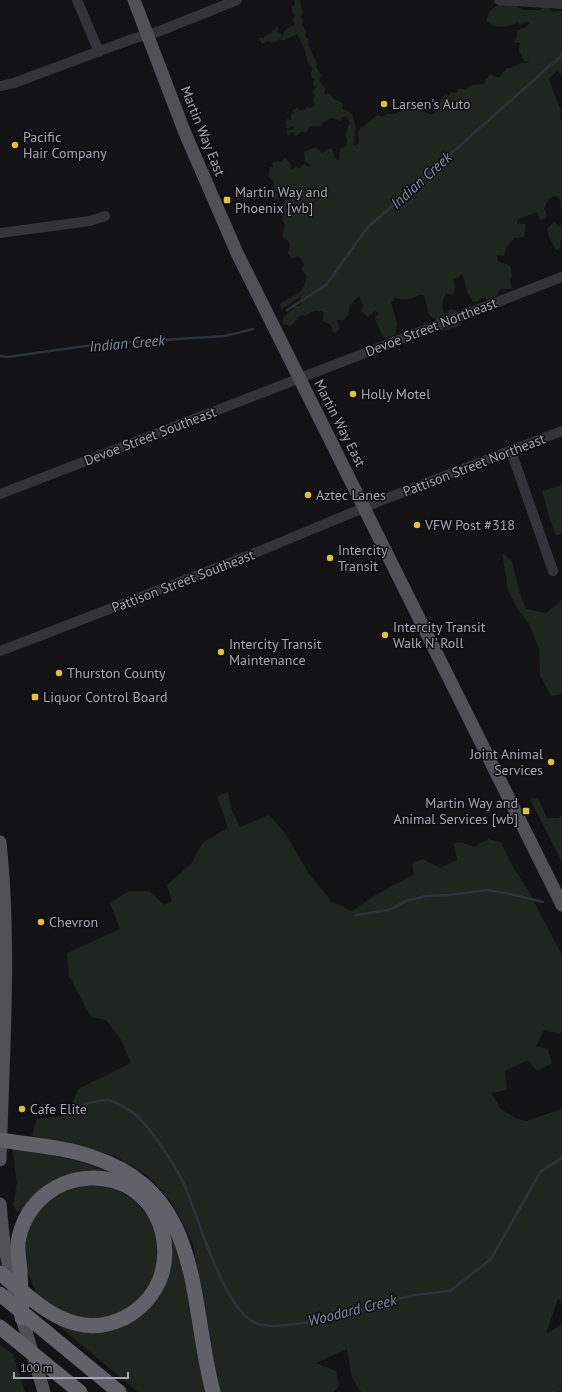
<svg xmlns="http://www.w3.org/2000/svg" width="562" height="1392" font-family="'PT Sans',sans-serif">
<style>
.green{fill:#1f2620}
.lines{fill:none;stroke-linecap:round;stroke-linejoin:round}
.stream{stroke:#2d333b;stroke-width:2.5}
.minor{stroke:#343438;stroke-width:10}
.major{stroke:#505157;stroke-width:13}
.highway{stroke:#606169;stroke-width:15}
.poi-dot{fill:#e2c03c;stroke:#0e0d0f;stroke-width:1.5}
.labels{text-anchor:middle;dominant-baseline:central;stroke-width:3;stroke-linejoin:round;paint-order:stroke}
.poi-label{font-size:14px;fill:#a5a7b3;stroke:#0e0d0f;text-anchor:start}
.street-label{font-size:14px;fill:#a5a7b3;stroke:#0e0d0f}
.water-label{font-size:15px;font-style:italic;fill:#7e91ac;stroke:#0e0d0f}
</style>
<rect width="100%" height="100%" fill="#131214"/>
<!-- green -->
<g class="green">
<path d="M294 0H300L301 6 303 11 301 17 303 21 302 26 306 30 305 36 308 39V46C312 50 313 58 317 63V68L321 75 319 80 325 88 324 94 329 93 334 99 341 102 343 104 342 109H345L352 114 355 125 354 146 359 143 358 133 360 128 364 126 365 124 378 115 382 117 386 114H394L408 108H416L422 112 428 113 431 115 435 113 436 104 445 95 449 96 451 92 457 93 459 89H466L471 85 483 84 490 74 499 78 507 68H511L519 64 530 62 524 61 519 50 520 43 514 42 517 37 518 30 525 28 530 23 527 22 520 24 517 23C512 26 500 28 494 26 492 26 489 22 486 21L489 12 501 2H510L523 10H539L547 7 553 12 562 11V75L558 71 551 76 549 79 561 111 560 117 562 120V214L560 199 556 196 549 198 544 209 547 214 546 218 541 220 537 212 518 219 517 224H526L524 237 514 238 506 248 504 256 497 255 498 262 510 265 512 275 510 281 512 289H500L496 296 488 300 484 297 478 301 473 302 467 292 463 274 453 280 455 287 453 296 446 293C442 301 441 306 445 314L450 309 458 311V319L462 321 460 326 444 331 440 330 435 319 429 315 424 295H418C412 300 402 300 395 298L391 302 397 323 396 334 384 338 382 335 375 318 379 313 375 311 368 317 361 311 363 305 359 296 350 305 348 315 343 320H336L338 323 340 329 335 333 332 331 331 325 323 321 324 312C317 310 311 311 306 316L302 315 297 318 295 322 290 326 283 324V318C287 313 292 311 295 306H299L302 302 300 298 297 299 281 310 280 304C295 293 302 297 307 276L301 269 304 264 300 257 297 256 292 259 288 253 290 245 288 240H286L282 236 285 225 282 220 283 212V205L287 200 294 197 292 193 284 195 281 190 278 189 276 192 279 200 275 199 272 190 275 188 273 180 268 177 270 167H273L272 163 277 161 280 162 286 158 291 165V169L296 167 300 168 304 164 310 167 312 165 305 162 304 152 316 147 322 153 328 149H332L335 159 339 160 340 149 345 147 347 141C344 135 346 129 350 123L347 117H342L341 121 331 118 324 122 321 126 310 127 306 132H301L296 136 292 132 288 136 286 132 287 130H292L294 127 292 126 287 129 286 127 287 126 285 122 287 119 291 120V115L294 114 292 110 297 108 301 111 302 109 305 110 306 107 312 108 315 104 313 99 315 95 312 92 316 87 313 85V82L315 80 312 78 311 72 313 69C307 63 307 60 306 54 305 48 300 43 300 37H299L297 34 284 40H278L273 43 267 41 262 44 259 39 260 37 264 38 265 36 271 33 276 27H278V32L283 35 284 31 291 26H295L293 21 295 15 292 11V6L295 5Z"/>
<path d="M554 222 559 226 562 225V239L560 243V248L556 250 549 237 547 228Z"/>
<path d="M562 485V533L556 536 549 517 542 491Z"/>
<path d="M502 553 512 561 519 591 526 609 546 613 562 600V694L551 696 540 675 539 649 529 624 518 610 508 590Z"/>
<path d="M228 792 231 808 240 827 269 815 285 833 309 874 332 902 352 911 374 896 414 874 412 863 423 859 440 868 457 860 454 844 460 842 475 847 488 839 501 842 513 867 528 890 562 955V1032L560 1034 544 1030 536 1046 548 1049 552 1063 537 1071 528 1060 505 1071 507 1090 491 1093 501 1109 515 1118 526 1121 562 1109V1304L558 1298 546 1334 562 1324V1391L557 1392H361L352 1378 347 1349 316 1363 336 1371 339 1386 334 1392H220L211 1350 193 1244 172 1203 147 1175 115 1156 88 1148 32 1136 37 1119 68 1115 78 1089 131 1063 121 1040 106 1020 91 1017 69 976 67 953 120 929 110 903 129 891H149L164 905 172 901 167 885 191 864 203 842 228 828 217 796Z"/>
<path d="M538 798 547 818H558L562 816V862L530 799Z"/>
<path d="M12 1148C48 1153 79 1160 113 1173L44 1188 25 1205 24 1210 17 1212 13 1204 17 1183Z"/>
<path d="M85 1185 106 1186 119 1191 136 1202 150 1219 158 1244V1263L148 1289 128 1309 99 1320 68 1315 37 1295 27 1271 24 1244 31 1223 43 1205 66 1190Z"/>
<path d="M166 1229 175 1236 209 1392H138L42 1312 80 1329 148 1306Z"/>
<path d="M0 1345 13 1354 25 1392H0Z"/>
</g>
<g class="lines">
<!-- stream -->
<g class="stream">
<path d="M287 310 327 284 367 228 562 55"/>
<path d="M0 356 7 357 100 344 225 336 253 329"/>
<path d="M356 915 389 910 406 901 426 896 449 895 488 890 515 895 543 902"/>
<path d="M84 1104C91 1103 101 1099 108 1100 110 1100 114 1102 116 1103 133 1111 137 1115 149 1129 161 1145 173 1162 182 1180 198 1213 222 1309 256 1323 270 1329 289 1324 304 1323 323 1321 355 1315 371 1305L415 1295 450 1291 491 1259 541 1171 562 1158"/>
</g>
<!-- minor -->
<g class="minor">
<path d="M77 0 99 52"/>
<path d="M499 0 562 4"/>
<path d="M0 86 14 83 132 39 157 32 237 0"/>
<path d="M0 233 90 221 105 216"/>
<path d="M511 451 553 571"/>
<path d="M0 494 562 277"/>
<path d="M0 651 250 555 385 499 562 431"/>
</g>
<!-- major -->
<g class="major">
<path d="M134 0 185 133 237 253 562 905"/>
<path d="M0 842C11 948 3 1055 0 1160"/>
<path d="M0 1204 4 1245 14 1289"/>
<path d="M19 1308 44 1392"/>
</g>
<!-- highway -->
<g class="highway">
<path d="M0 1140C31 1145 65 1147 95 1158 204 1194 189 1302 213 1392"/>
<path d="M0 1273C36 1302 73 1343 124 1318 141 1309 155 1294 161 1276 166 1261 166 1246 162 1231 142 1157 37 1162 19 1237 16 1248 19 1259 20 1270 21 1286 21 1302 22 1318"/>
<path d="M0 1294 119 1392"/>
<path d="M0 1327 80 1392"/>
</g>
</g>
<!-- markers -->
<g class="poi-dot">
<circle cx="384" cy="104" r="4"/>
<circle cx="15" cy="145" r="4"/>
<rect x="223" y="196" width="8" height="8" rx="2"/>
<circle cx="353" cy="394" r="4"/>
<circle cx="308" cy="495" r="4"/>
<circle cx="417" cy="525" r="4"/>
<circle cx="330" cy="558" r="4"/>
<circle cx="385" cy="635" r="4"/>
<circle cx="221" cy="652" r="4"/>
<circle cx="59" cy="673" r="4"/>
<rect x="31" y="693" width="8" height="8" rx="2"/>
<circle cx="551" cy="762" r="4"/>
<rect x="522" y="807" width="8" height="8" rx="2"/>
<circle cx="41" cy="922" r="4"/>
<circle cx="22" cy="1109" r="4"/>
</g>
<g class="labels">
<!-- poi labels -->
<g class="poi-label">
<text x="392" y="104">Larsen's Auto</text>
<text x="23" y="137">Pacific<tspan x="23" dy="16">Hair Company</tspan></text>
<text x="235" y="192">Martin Way and<tspan x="235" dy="16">Phoenix [wb]</tspan></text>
<text x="361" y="394">Holly Motel</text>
<text x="316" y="495">Aztec Lanes</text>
<text x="425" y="525">VFW Post #318</text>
<text x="338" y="550">Intercity<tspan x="338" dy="16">Transit</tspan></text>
<text x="393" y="627">Intercity Transit<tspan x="393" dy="16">Walk N' Roll</tspan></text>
<text x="229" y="644">Intercity Transit<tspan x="229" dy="16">Maintenance</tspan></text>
<text x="67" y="673">Thurston County</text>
<text x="43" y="697">Liquor Control Board</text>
<text x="543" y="754" text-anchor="end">Joint Animal<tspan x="543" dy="16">Services</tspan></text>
<text x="518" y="803" text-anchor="end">Martin Way and<tspan x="518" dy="16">Animal Services [wb]</tspan></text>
<text x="49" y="922">Chevron</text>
<text x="30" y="1109">Cafe Elite</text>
</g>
<!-- street labels -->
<g class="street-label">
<text transform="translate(203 131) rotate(68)">Martin Way East</text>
<text transform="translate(431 327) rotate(-21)">Devoe Street Northeast</text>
<text transform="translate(340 423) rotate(63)">Martin Way East</text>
<text transform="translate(150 436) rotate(-21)">Devoe Street Southeast</text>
<text transform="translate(474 465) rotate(-21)">Pattison Street Northeast</text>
<text transform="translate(183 581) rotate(-21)">Pattison Street Southeast</text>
</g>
<!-- water labels -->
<g class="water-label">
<text transform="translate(421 180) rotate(-42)">Indian Creek</text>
<text transform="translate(127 343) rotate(-5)">Indian Creek</text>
<text transform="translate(352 1310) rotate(-14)">Woodard Creek</text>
</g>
</g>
<!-- scale -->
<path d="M14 1372v6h114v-6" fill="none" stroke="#a5a7b3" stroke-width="2"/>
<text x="20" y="1372" font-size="12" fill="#a5a7b3" stroke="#0e0d0f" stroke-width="3" paint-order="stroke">100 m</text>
</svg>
